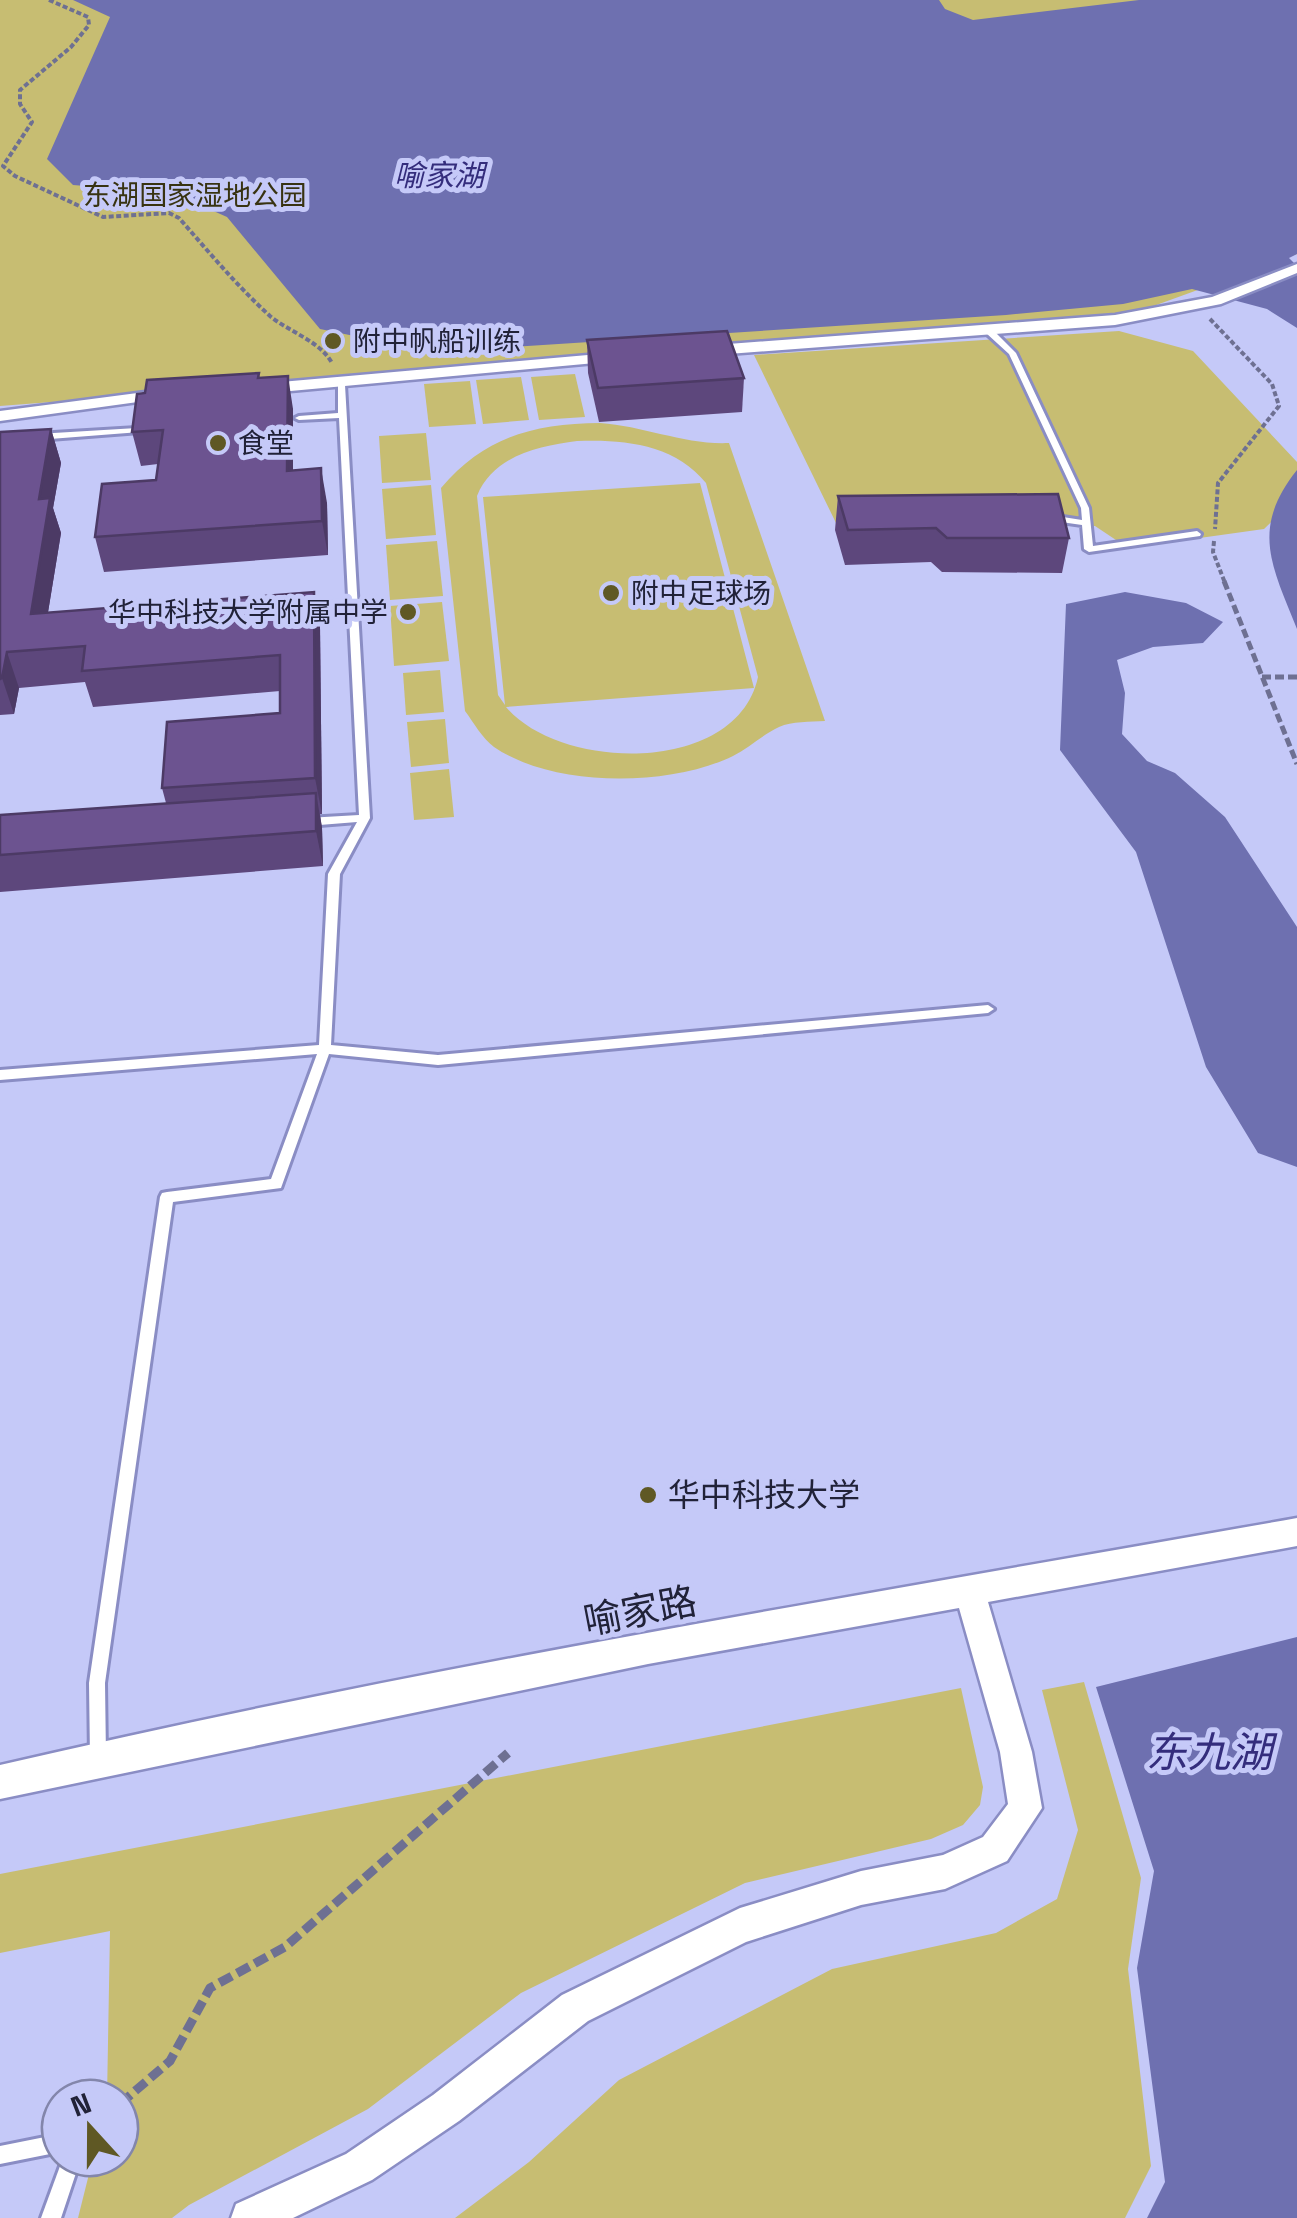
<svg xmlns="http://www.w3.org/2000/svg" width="1297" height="2218" font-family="'Space Grotesk','Noto Sans SC',sans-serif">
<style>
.green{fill:#c7bd72;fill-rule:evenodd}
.water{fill:#6e70b0}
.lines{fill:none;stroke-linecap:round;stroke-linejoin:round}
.lane-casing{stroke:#8a8dc4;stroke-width:6}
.street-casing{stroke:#8a8dc4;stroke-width:5}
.path-far2{stroke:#6e7092;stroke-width:4;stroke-dasharray:5 2.5;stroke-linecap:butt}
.path-far1{stroke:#6e7092;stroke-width:5;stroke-dasharray:9 4;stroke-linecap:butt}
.path{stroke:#6e7092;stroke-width:9;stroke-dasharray:14 6;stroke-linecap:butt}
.lane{fill:#fff;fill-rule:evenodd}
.street{fill:#fff;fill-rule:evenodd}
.wall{fill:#5d477c}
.shaded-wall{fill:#4c3a65}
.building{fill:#6c5390;stroke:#4c3a65;stroke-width:2.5}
.poi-dot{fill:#5f5824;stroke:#c5c9f8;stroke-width:4}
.labels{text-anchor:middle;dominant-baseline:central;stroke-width:10;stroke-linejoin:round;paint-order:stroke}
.far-park-label{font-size:28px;fill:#383311;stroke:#c5c9f8}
.far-poi-label{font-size:28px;fill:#212238;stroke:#c5c9f8;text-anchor:start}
.far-water-label{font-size:30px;font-style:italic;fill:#342d7c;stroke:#c5c9f8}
.poi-label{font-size:32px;fill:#212238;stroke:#c5c9f8;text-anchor:start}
.near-street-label{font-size:38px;fill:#212238;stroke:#c5c9f8}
.near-water-label{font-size:42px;font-style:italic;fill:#342d7c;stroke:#c5c9f8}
</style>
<rect width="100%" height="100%" fill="#c5c9f8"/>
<!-- green -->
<g class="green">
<path d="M0 0H1297V254L1115 320 0 406Z"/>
<path d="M1119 331 1193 351 1297 462V497L1264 529 1128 548 1095 526 837 525 754 355Z"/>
<path d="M575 374 585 417 539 420 531 377Z"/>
<path d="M521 377 529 420 483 424 476 380Z"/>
<path d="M470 381 476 424 429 427 424 384Z"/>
<path d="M600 423C644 426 685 445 729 443L825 721C810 722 792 721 779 727 762 735 749 748 733 756 669 787 554 788 494 747 482 738 474 723 465 711L441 488C485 436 534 424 600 423ZM577 441C623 439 675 444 706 483L758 677C737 775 561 772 506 707L754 688 700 483 483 497 505 705 498 695 477 496C493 456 538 446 577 441Z"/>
<path d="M426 433 431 480 382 483 379 436Z"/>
<path d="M431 485 436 535 386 539 382 489Z"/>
<path d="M437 541 443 596 390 600 386 545Z"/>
<path d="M442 602 449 661 394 666 390 606Z"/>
<path d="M440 670 444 712 406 715 403 673Z"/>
<path d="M445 719 449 763 411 767 407 722Z"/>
<path d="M449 769 454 817 414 820 410 773Z"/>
<path d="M1084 1682 1141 1878 1128 1969 1151 2166 1125 2218H455L529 2162 619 2080 832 1969 996 1933 1057 1899 1078 1830 1042 1690Z"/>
<path d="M961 1688 983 1787 980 1805 963 1825 931 1839 745 1883 521 1993 368 2109 189 2205 172 2218H78L93 2158H120V2098H107L110 1931 0 1953V1874Z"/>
</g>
<!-- water -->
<g class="water">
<path d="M73 0H939L945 9 973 20 1139 0H1297V254L1289 258 1297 266V328L1267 309 1192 289 1123 304 1006 315 433 352 320 329 227 217 173 193 73 185 47 159 110 17Z"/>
<path d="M1297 470V629C1272 566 1250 529 1297 470Z"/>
<path d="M1125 592 1186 603 1223 622 1203 643 1153 647 1117 660 1125 693 1122 734 1147 761 1175 773 1225 817 1297 927V1167L1258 1153 1206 1067 1136 852 1060 750 1066 604Z"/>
<path d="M1297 1637V2218H1147L1165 2182 1137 1968 1154 1871 1096 1687Z"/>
</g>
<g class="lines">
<defs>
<g id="lane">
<path d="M986 329H992L1016 353 1089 508 1093 546 1197 531 1201 534 1200 536 1089 552 1084 549 1082 525 1047 520V516L1050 515 1082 520 1081 508 1009 354 986 333Z"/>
<path d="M338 383 345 385 370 818 340 874 331 1045 438 1055 988 1005 994 1009 988 1013 438 1065 329 1054 281 1188 173 1202 105 1683 106 1758 104 1764 98 1766 92 1764 90 1758 89 1683 160 1197 162 1193 167 1192 271 1179 317 1054 0 1080V1070L319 1045 328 874 357 822 307 826 302 822 307 818 359 815 339 418 299 420 295 418 299 416 338 413Z"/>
<path d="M137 428H140V432L37 440 33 437 37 434Z"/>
<path d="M60 2134V2152L0 2164V2146Z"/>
<path d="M63 2158H81L61 2218H41Z"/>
</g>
<g id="street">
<path d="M1297 264V273L1221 304 1115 325 702 356 694 351 702 346 1115 315 1212 297Z"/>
<path d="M622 352 630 357 628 360 258 394 250 389 258 384Z"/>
<path d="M168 389 176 394 174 397 0 421V411Z"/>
<path d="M1297 1518V1546L988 1602 1032 1752 1042 1808 1007 1861 945 1889 861 1905 746 1942 588 2021 459 2121 372 2180 293 2218H231L236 2204 346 2154 433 2095 562 1995 740 1908 861 1871 943 1855 983 1837 1008 1804 1000 1752 959 1608 648 1664 0 1799V1765C428 1665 864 1595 1297 1518Z"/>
</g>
</defs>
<!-- lane casing -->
<use href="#lane" class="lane-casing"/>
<!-- street casing -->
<use href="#street" class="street-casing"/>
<!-- path-far2 -->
<g class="path-far2">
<path d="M49 0 88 17 89 25 71 47 20 90V104L32 122 3 166 15 176 103 217 169 213 179 218C208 251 237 286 270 316 289 332 320 341 332 363"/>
<path d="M1210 319 1272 384 1279 406 1218 483 1215 529"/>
<path d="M1214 541 1213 552 1225 583"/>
</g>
<!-- path-far1 -->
<g class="path-far1">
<path d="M1224 581 1297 764"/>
<path d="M1262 677H1297"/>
</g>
<!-- path -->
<path class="path" d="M120 2104 170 2061 210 1988 285 1947 508 1753"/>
<!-- lane -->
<use href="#lane" class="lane"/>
<!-- street -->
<use href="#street" class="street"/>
</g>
<!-- wall -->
<g class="wall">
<path d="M587 340 744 378 742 412 599 422 588 373Z"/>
<path d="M259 378 293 409V470L327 503 328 555 104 572 95 537 156 480 158 464 141 466 132 432Z"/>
<path d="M51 429 61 463 53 508 61 533 48 612 320 627 322 814H320L322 828 323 866 0 892V815L166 803 162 788 280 713V691L93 707 85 682 19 688 14 714 0 715V432Z"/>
<path d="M838 496 1069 538 1062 573 942 572 931 562 845 565 835 530Z"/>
</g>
<!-- shaded-wall -->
<g class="shaded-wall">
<path d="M288 376 293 409V505L287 471Z"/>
<path d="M51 429 61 463 53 508 61 533 42 649 31 614 39 499Z"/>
<path d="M321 468 327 503 328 555 322 521Z"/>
<path d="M314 592 320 627 322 814 315 778Z"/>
<path d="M7 652 19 688 14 714 2 678Z"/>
<path d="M316 793 322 828 323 866 316 831Z"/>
</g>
<!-- building -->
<g class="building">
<path d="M727 331 744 378 598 388 587 340Z"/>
<path d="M259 373 258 378 288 376 287 471 321 468 322 521 95 537 102 484 156 480 163 430 132 432 137 394 145 393 147 380Z"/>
<path d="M51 429 39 499 50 498 31 614 314 592 315 778 162 788 167 722 280 713V655L82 671 85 646 7 652 2 678 0 679V432Z"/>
<path d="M1058 494 1069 538H947L936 528 848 530 838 496Z"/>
<path d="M316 793V831L0 855V815Z"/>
</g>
<!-- markers -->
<g class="poi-dot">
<circle cx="333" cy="341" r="10"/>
<circle cx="218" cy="443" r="10"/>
<circle cx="611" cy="593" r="10"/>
<circle cx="408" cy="612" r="10"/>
<circle cx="648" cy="1495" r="10"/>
</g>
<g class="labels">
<!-- far-park labels -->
<g class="far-park-label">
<text x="195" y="195">东湖国家湿地公园</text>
</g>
<!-- far-poi labels -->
<g class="far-poi-label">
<text x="353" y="341">附中帆船训练</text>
<text x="238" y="443">食堂</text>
<text x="631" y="593">附中足球场</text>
<text x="388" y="612" text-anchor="end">华中科技大学附属中学</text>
</g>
<!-- far-water labels -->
<g class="far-water-label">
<text x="439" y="175">喻家湖</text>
</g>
<!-- poi labels -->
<g class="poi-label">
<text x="668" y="1495">华中科技大学</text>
</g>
<!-- near-street labels -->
<g class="near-street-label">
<text transform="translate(640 1611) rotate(-11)">喻家路</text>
</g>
<!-- near-water labels -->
<g class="near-water-label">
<text x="1209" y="1752">东九湖</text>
</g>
</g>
<!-- north arrow -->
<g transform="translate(90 2128) rotate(339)"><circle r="48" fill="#c5c9f8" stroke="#8386ab" stroke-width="2.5"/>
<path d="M0-8L18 38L0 25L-18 38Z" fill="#5f5824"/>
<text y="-15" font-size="28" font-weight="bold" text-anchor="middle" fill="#212238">N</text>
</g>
</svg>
